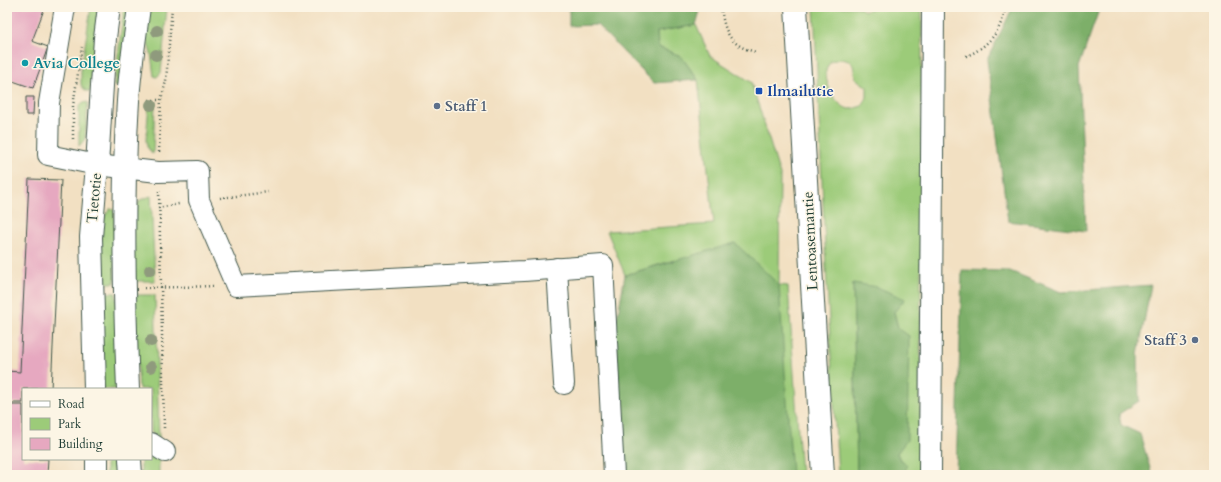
<svg xmlns="http://www.w3.org/2000/svg" width="1221" height="482" font-family="Cardo,serif">
<style>
.green{fill:#9ccb79;stroke:#5e8456;fill-rule:evenodd}
.forest{fill:#7daf69;stroke:#4e764e}
.building{fill:#e6a8c0}
.lines{fill:none;stroke-linecap:round;stroke-linejoin:round}
.minor-casing{stroke:#3f5549;stroke-width:22}
.major-casing{stroke:#3f5549;stroke-width:24}
.highway-casing{stroke:#3f5549;stroke-width:24}
.path{stroke:#3f5549;stroke-width:2.5;stroke-dasharray:1 3;stroke-linecap:butt}
.minor{stroke:#fff;stroke-width:20}
.major{stroke:#fff;stroke-width:22}
.highway{stroke:#fff;stroke-width:22}
.tree{fill:#8f9a7d}
.culture-dot{fill:#0f9aa8;stroke:#fcf5e5;stroke-width:1.5}
.transit-dot{fill:#1a4fb4;stroke:#fcf5e5;stroke-width:1.5}
.service-dot{fill:#5c6f8a;stroke:#fcf5e5;stroke-width:1.5}
.labels{text-anchor:middle;dominant-baseline:central;stroke-width:3;stroke-linejoin:round;paint-order:stroke}
.culture-label{font-size:15px;font-weight:bold;fill:#0d838f;stroke:#fcf5e5;text-anchor:start}
.transit-label{font-size:15px;font-weight:bold;fill:#164399;stroke:#fcf5e5;text-anchor:start}
.service-label{font-size:15px;font-weight:bold;fill:#4e5e75;stroke:#fcf5e5;text-anchor:start}
.street-label{font-size:15px;fill:#1f3d34;stroke:#fcf5e5}
</style>
<rect width="100%" height="100%" fill="#fcf5e5"/>
<filter id="ink" filterUnits="userSpaceOnUse"><feTurbulence type="fractalNoise" baseFrequency=".025" numOctaves="2"/><feDisplacementMap in="SourceGraphic" scale="8" xChannelSelector="R" yChannelSelector="G"/><feConvolveMatrix kernelMatrix="1 2 1 2 8 2 1 2 1" color-interpolation-filters="sRGB"/></filter>
<filter id="wash" filterUnits="userSpaceOnUse"><feTurbulence type="fractalNoise" baseFrequency=".012" numOctaves="4" result="noise"/><feDisplacementMap in="SourceGraphic" scale="16" xChannelSelector="R" yChannelSelector="G"/><feGaussianBlur stdDeviation="0.9" result="paint"/><feColorMatrix in="noise" values="0 0 0 0 0 0 0 0 0 0 0 0 0 0 0 0 0 1.4 0 .05"/><feComposite in="paint" operator="in"/></filter>
<g filter="url(#wash)">
<rect width="100%" height="100%" fill="#f2e0c2"/>
<!-- green -->
<g class="green">
<path d="M91 7H98L90 92 85 90 81 85V71Z"/>
<path d="M124 7H130L121 87 114 86Z"/>
<path d="M149 7H167L161 73 157 77 154 76 151 54 145 34Z"/>
<path d="M814 7H858L865 11 877 7H922L920 475H904L907 465 900 460 897 453 898 328 894 312 853 283 857 475H838L826 268ZM840 59C855 61 853 65 855 78L867 87V97L862 106C858 107 853 109 849 109 836 106 826 86 826 73 826 68 828 65 831 61Z"/>
<path d="M696 25 710 56 751 82 760 110 780 175 779 285 788 286 801 475H792L674 260 625 275 607 231 714 224 698 80 681 56 658 47 657 32Z"/>
<path d="M88 102 85 139 79 146V106L84 103Z"/>
<path d="M149 103H155L153 154 147 147 146 140Z"/>
<path d="M151 196 155 281H134C133 256 128 223 140 200Z"/>
<path d="M111 208 114 210 115 283H100L101 226 106 214Z"/>
<path d="M100 293H116L119 389H103Z"/>
<path d="M134 295H155L159 438 151 432V389H139Z"/>
<path d="M151 453 159 457V475H141V459H151Z"/>
<path d="M106 459H121L122 475H106Z"/>
</g>
<!-- forest -->
<g class="forest">
<path d="M569 7H701L696 25 657 32 658 47 681 56 698 80 654 83 597 25 569 26Z"/>
<path d="M1013 7H1100L1079 67 1086 231 1008 221 987 60Z"/>
<path d="M735 243 779 285 792 475H623L615 330 625 275Z"/>
<path d="M962 270 1010 271 1061 292 1151 285 1138 354 1139 401 1119 414 1121 425 1140 434 1152 475H956Z"/>
<path d="M853 283 877 287 905 299 894 312 898 328 909 336 907 440 897 453 900 460 907 465 904 475H857Z"/>
</g>
<g id="blocks">
<!-- building -->
<g class="building">
<path d="M7 7H45L32 41 48 47 33 88 7 79Z"/>
<path d="M26 97H34L33 115H26Z"/>
<path d="M29 179 61 180 51 389H23V403H7V371L20 372Z"/>
<path d="M7 405H23V459H48L47 475H7Z"/>
</g>
</g>
</g>
<g filter="url(#ink)">
<use href="#blocks" fill-opacity="0" stroke="#3f5549" stroke-width="1"/>
<g class="lines">
<defs>
<g id="minor">
<path d="M65 7 49 103 48 155 97 165 158 172 198 171 199 200 236 286 524 271 603 265 614 475"/>
<path d="M557 268 564 384"/>
<path d="M151 443 165 452"/>
</g>
<g id="major">
<path d="M95 389 91 237 97 165 105 38 109 7"/>
<path d="M128 389C124 293 122 196 128 101 130 69 135 38 139 7"/>
<path d="M97 459V475"/>
<path d="M130 459 131 475"/>
</g>
<g id="highway">
<path d="M796 7 823 475"/>
<path d="M930 475 933 7"/>
</g>
</defs>
<!-- minor casing -->
<use href="#minor" class="minor-casing"/>
<!-- major casing -->
<use href="#major" class="major-casing"/>
<!-- highway casing -->
<use href="#highway" class="highway-casing"/>
<!-- path -->
<g class="path">
<path d="M721 7C724 32 730 46 756 52"/>
<path d="M966 56C979 52 995 38 1000 25 1003 19 1004 13 1006 7"/>
<path d="M149 100H161"/>
<path d="M73 139V106L82 47"/>
<path d="M159 152 161 100 166 81 172 7"/>
<path d="M159 191 164 428"/>
<path d="M220 198 268 192"/>
<path d="M158 208 179 204"/>
<path d="M144 288 215 286"/>
</g>
<!-- minor -->
<use href="#minor" class="minor"/>
<!-- major -->
<use href="#major" class="major"/>
<!-- highway -->
<use href="#highway" class="highway"/>
</g>
<!-- trees -->
<g class="tree">
<circle cx="157" cy="31" r="6"/>
<circle cx="156" cy="55" r="6"/>
<circle cx="151" cy="105" r="6"/>
<circle cx="150" cy="270" r="6"/>
<circle cx="151" cy="341" r="6"/>
<circle cx="151" cy="367" r="6"/>
</g>
</g>
<!-- markers -->
<circle class="culture-dot" cx="25" cy="63" r="4"/>
<rect class="transit-dot" x="755" y="87" width="8" height="8" rx="2"/>
<g class="service-dot">
<circle cx="437" cy="106" r="4"/>
<circle cx="1195" cy="340" r="4"/>
</g>
<g class="labels">
<!-- culture labels -->
<g class="culture-label">
<text x="33" y="63">Avia College</text>
</g>
<!-- transit labels -->
<g class="transit-label">
<text x="767" y="91">Ilmailutie</text>
</g>
<!-- service labels -->
<g class="service-label">
<text x="445" y="106">Staff 1</text>
<text x="1187" y="340" text-anchor="end">Staff 3</text>
</g>
<!-- street labels -->
<g class="street-label">
<text transform="translate(94 198) rotate(-85)">Tietotie</text>
<text transform="translate(810 241) rotate(-93)">Lentoasemantie</text>
</g>
</g>
<!-- margin -->
<rect width="1221" height="482" fill="none" stroke="#fcf5e5" stroke-width="24"/>
<!-- legend -->
<rect x="22" y="388" width="130" height="72" fill="#fcf5e5" stroke="#a4ab9e"/>
<rect x="30" y="401" width="20" height="6" fill="#ffffff" stroke="#a4ab9e"/>
<text x="58" y="408" font-size="12" fill="#1f3d34">Road</text>
<rect x="30" y="418" width="20" height="12" fill="#9ccb79" stroke="#a4ab9e"/>
<text x="58" y="428" font-size="12" fill="#1f3d34">Park</text>
<rect x="30" y="438" width="20" height="12" fill="#e6a8c0" stroke="#a4ab9e"/>
<text x="58" y="448" font-size="12" fill="#1f3d34">Building</text>
</svg>
